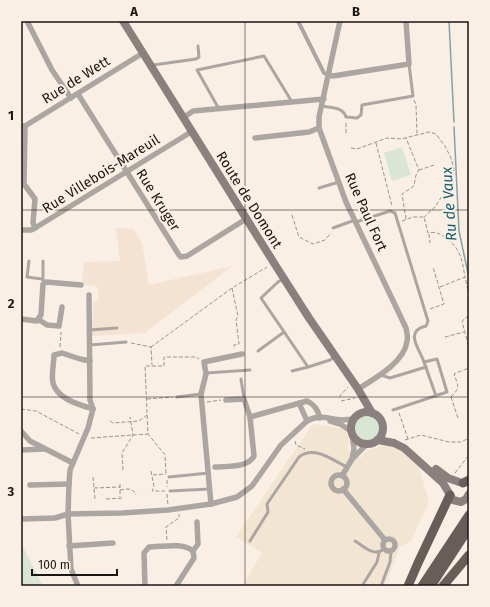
<svg xmlns="http://www.w3.org/2000/svg" width="490" height="607" font-family="'Fira Sans',sans-serif">
<style>
.commercial{fill:#f2e5d1}
.built{fill:#f4e2d3}
.green{fill:#d9e6d6}
.lines{fill:none;stroke-linecap:round;stroke-linejoin:round}
.stream{stroke:#86a1a7;stroke-width:1.5}
.path{stroke:#9b938c;stroke-width:1;stroke-dasharray:4 2;stroke-linecap:butt}
.service{stroke:#aca6a3;stroke-width:3}
.pedestrian{stroke:#aca6a3;stroke-width:4}
.minor{stroke:#aca6a3;stroke-width:5.5}
.secondary{stroke:#8a817e;stroke-width:8}
.trunk{stroke:#685d58;stroke-width:9}
.grid{fill:none;stroke:#1a1613;stroke-width:1;stroke-opacity:0.55}
.labels{text-anchor:middle;dominant-baseline:central;stroke-width:4;stroke-linejoin:round;paint-order:stroke}
.street-label{font-size:14px;fill:#1a1613;stroke:#faefe5}
.water-label{font-size:15px;font-style:italic;fill:#186171;stroke:#faefe5}
.neatline{fill:none;stroke:#1a1613;stroke-width:1.5}
.grid-label{font-size:13px;text-anchor:middle;font-weight:bold;fill:#1a1613}
</style>
<rect width="100%" height="100%" fill="#faefe5"/>
<!-- commercial -->
<path class="commercial" d="M317 424 343 429 346 432 349 439 348 450 361 458 365 452 369 450 382 446H390L399 450 419 467 429 502 411 541 400 547 385 586H248L244 583 262 553 236 537 312 425Z"/>
<!-- built -->
<path class="built" d="M116 228 134 229 142 243 149 285 232 266 145 333 92 336 93 302 99 299 97 286 82 284 84 262 120 261Z"/>
<!-- green -->
<g class="green">
<path d="M402 147 411 175 392 181 384 153Z"/>
<circle cx="367" cy="428" r="13"/>
<path d="M21 543 43 586H21Z"/>
</g>
<g class="lines">
<!-- stream -->
<g class="stream">
<path d="M449 21 454 122"/>
<path d="M454 127 459 231 469 278"/>
</g>
<!-- path -->
<g class="path">
<path d="M414 100 416 105 417 134"/>
<path d="M346 133V121"/>
<path d="M376 143 392 206"/>
<path d="M351 148 357 149 387 138 401 139 429 132 436 134 445 146 451 158 454 169 453 187 450 193 442 196 435 207 424 217"/>
<path d="M419 170 434 165"/>
<path d="M292 215 299 237 313 244 325 240 331 233"/>
<path d="M406 219 402 194 414 186 416 175 419 170 406 138"/>
<path d="M402 221 413 217H424L428 233C436 231 440 234 446 238 461 249 462 260 465 277"/>
<path d="M429 234 430 243"/>
<path d="M440 287 465 277 469 295"/>
<path d="M232 288 238 316 236 320 239 344 234 345V349"/>
<path d="M430 309 444 304 433 267"/>
<path d="M469 316 464 319 462 322 469 347"/>
<path d="M445 337 464 332"/>
<path d="M131 343 151 347 152 365"/>
<path d="M60 347 61 332"/>
<path d="M151 347 232 288 267 267"/>
<path d="M339 397 348 387"/>
<path d="M451 397C461 387 458 386 454 374L469 368"/>
<path d="M451 397 458 418"/>
<path d="M147 399 172 397"/>
<path d="M341 401 355 398"/>
<path d="M207 402 221 400"/>
<path d="M21 409 36 411 79 434"/>
<path d="M399 413 408 439"/>
<path d="M110 421 113 423 139 421 147 415"/>
<path d="M91 438 148 434"/>
<path d="M405 440 421 435 449 442H461L469 438"/>
<path d="M295 441 296 445 305 449"/>
<path d="M123 470 122 453 133 435 130 417"/>
<path d="M151 471 154 487 152 491H165"/>
<path d="M166 473 165 455 148 434 145 366H164V357H196L199 359"/>
<path d="M455 473 469 455"/>
<path d="M153 475 166 474"/>
<path d="M93 477 95 499"/>
<path d="M167 480V487"/>
<path d="M120 484V497"/>
<path d="M94 488 120 487"/>
<path d="M120 490C126 489 133 487 136 495"/>
<path d="M167 494 168 505"/>
<path d="M106 499 124 498"/>
<path d="M167 540 166 527 179 518V514"/>
</g>
<!-- service -->
<g class="service">
<path d="M153 65 196 59 199 57 198 46"/>
<path d="M322 106C332 108 343 107 346 117L357 118 361 115 362 105 413 96 409 64"/>
<path d="M219 109 197 70 264 56 292 102"/>
<path d="M319 188 339 182"/>
<path d="M356 222 390 211 395 213 428 321 426 326C404 331 419 348 424 362L437 359 447 392 393 410"/>
<path d="M333 228 355 220"/>
<path d="M29 261 27 277 42 279"/>
<path d="M283 279 278 282 261 298 308 367 330 360 334 357"/>
<path d="M43 280V261"/>
<path d="M89 330 117 328"/>
<path d="M90 345 126 342"/>
<path d="M258 351 284 332"/>
<path d="M424 362 436 396"/>
<path d="M292 371 308 367"/>
<path d="M206 373 250 370"/>
<path d="M381 375 390 378 426 367"/>
<path d="M241 379 244 399"/>
<path d="M177 397 201 394"/>
<path d="M169 477 209 473"/>
<path d="M170 491 210 489"/>
<path d="M250 541 268 512 267 504 299 457C314 445 332 460 347 467"/>
<path d="M355 541C365 547 374 557 384 549"/>
<path d="M362 586 377 562 379 553"/>
<path d="M381 586 390 562 391 551"/>
</g>
<!-- pedestrian -->
<path class="pedestrian" d="M298 21 324 73 329 75"/>
<!-- minor -->
<g class="minor">
<path d="M27 21 52 70 71 98"/>
<path d="M340 21 319 117V128L346 202 406 328C407 332 408 337 407 341 405 362 374 379 358 389"/>
<path d="M329 75 333 76 409 64 406 21"/>
<path d="M78 94 179 255 181 257 187 256 246 219"/>
<path d="M183 118 193 111 324 99"/>
<path d="M21 126H25L143 53"/>
<path d="M25 126 24 184 35 199 33 223 35 228"/>
<path d="M255 138 309 132 319 128"/>
<path d="M21 230H31L35 228 191 132"/>
<path d="M62 307 59 326 47 325 38 319 41 315 43 284 46 282 81 285"/>
<path d="M21 319 37 321 38 319"/>
<path d="M90 361 80 359 62 353 54 355C54 363 51 375 53 383 57 399 80 405 93 409"/>
<path d="M226 400 244 399 250 417"/>
<path d="M299 403 307 421"/>
<path d="M330 421 340 424 351 431"/>
<path d="M21 431 30 441 73 463"/>
<path d="M21 450 44 449"/>
<path d="M352 459 354 449 352 434"/>
<path d="M215 467C227 466 248 468 254 456L250 417 307 401C314 404 318 410 320 418"/>
<circle cx="339" cy="483" r="8"/>
<path d="M342 476 352 459 367 444"/>
<path d="M30 485 69 484"/>
<path d="M343 489 385 540"/>
<path d="M211 504 201 394 206 374 204 362 242 354"/>
<path d="M21 519 55 518 68 514 122 513 168 510 211 504 237 497 252 486 281 445 307 421C319 414 329 419 341 420 345 420 350 419 354 419"/>
<circle cx="389" cy="545" r="6"/>
<path d="M69 546 113 543"/>
<path d="M193 551 198 544 197 522"/>
<path d="M78 586 71 569 68 514 69 484 70 470 88 428 93 409 90 400 89 295"/>
<path d="M145 586 144 553 149 547C162 547 183 542 193 551L194 558 176 586"/>
</g>
<!-- secondary -->
<g class="secondary">
<path d="M123 21 274 263 309 318 358 389 372 413"/>
<circle cx="367" cy="428" r="16"/>
<path d="M378 440 394 443 404 448 443 483 453 500 461 502 466 499 469 494"/>
<path d="M436 469 448 478 459 482"/>
</g>
<!-- trunk -->
<g class="trunk">
<path d="M463 483 469 480"/>
<path d="M408 586 418 563 450 495"/>
<path d="M422 586 469 515"/>
<path d="M431 586 469 528"/>
<path d="M443 586 469 555"/>
</g>
</g>
<!-- grid -->
<path class="grid" d="M245 21V586M21 210H469M21 397H469"/>
<g class="labels">
<!-- street labels -->
<g class="street-label">
<text transform="translate(76 80) rotate(-32)">Rue de Wett</text>
<text transform="translate(101 174) rotate(-32)">Rue Villebois-Mareuil</text>
<text transform="translate(158 200) rotate(58)">Rue Kruger</text>
<text transform="translate(249 200) rotate(58)">Route de Domont</text>
<text transform="translate(366 212) rotate(66)">Rue Paul Fort</text>
</g>
<!-- water labels -->
<g class="water-label">
<text transform="translate(449 204) rotate(-94)">Ru de Vaux</text>
</g>
</g>
<!-- border -->
<rect width="490" height="607" fill="none" stroke="#faefe5" stroke-width="44"/>
<!-- scale -->
<path d="M32 569v6h85v-6" fill="none" stroke="#1a1613" stroke-width="2"/>
<text x="38" y="569" font-size="12" fill="#1a1613" stroke="#faefe5" stroke-width="3" paint-order="stroke">100 m</text>
<rect x="22" y="22" width="446" height="563" class="neatline"/>
<g class="grid-label">
<text x="134" y="16">A</text>
<text x="356" y="16">B</text>
<text x="11" y="120">1</text>
<text x="11" y="308">2</text>
<text x="11" y="496">3</text>
</g>
</svg>
